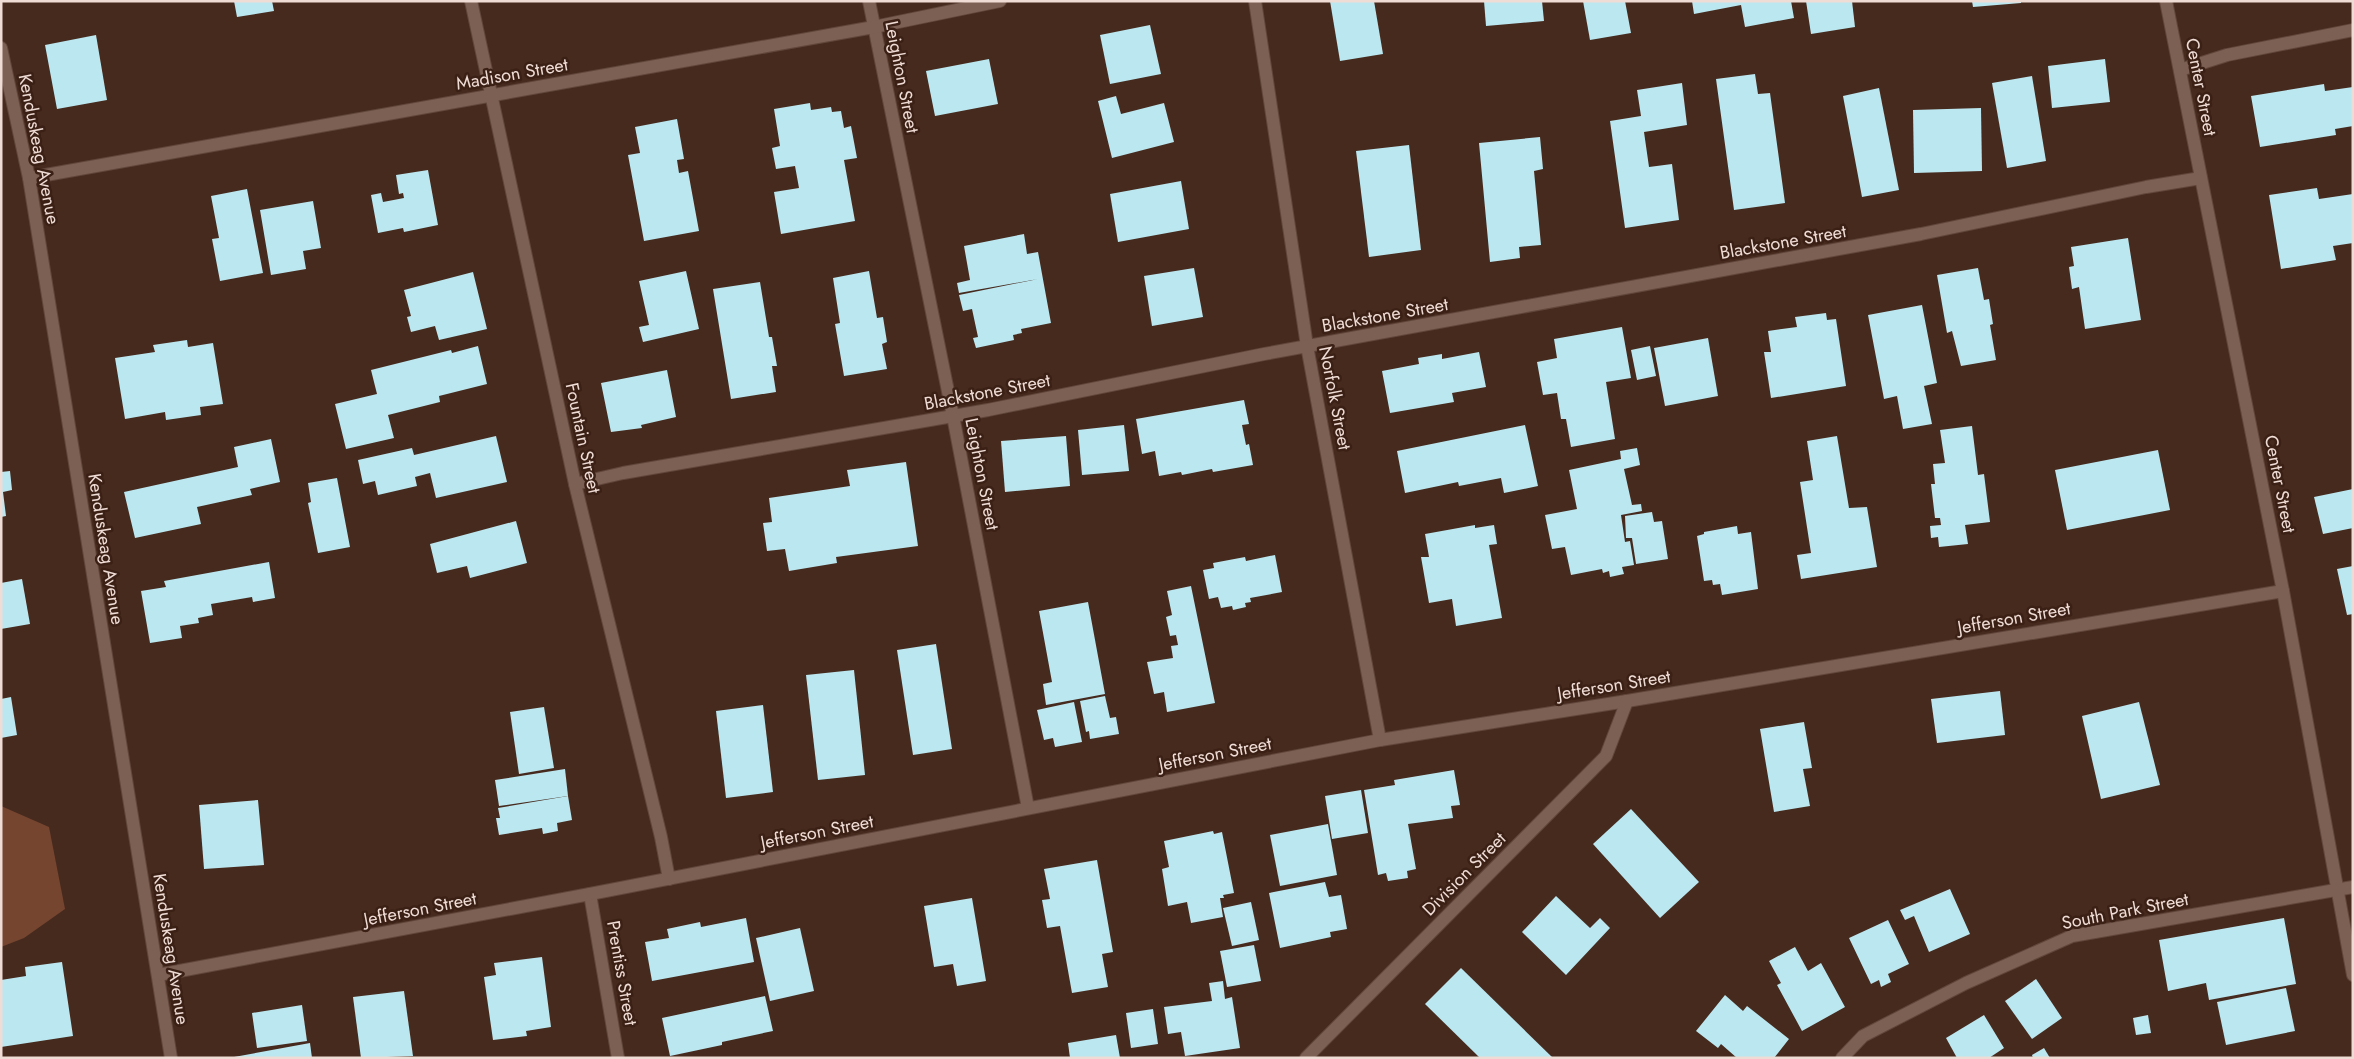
<svg xmlns="http://www.w3.org/2000/svg" width="2354" height="1059" font-family="Jost,sans-serif">
<style>
.green{fill:#754530}
.building{fill:#bbe7f0}
.lines{fill:none;stroke-linecap:round;stroke-linejoin:round}
.minor-casing{stroke:#61463b;stroke-width:14}
.tertiary-casing{stroke:#61463b;stroke-width:14}
.minor{stroke:#7d6054;stroke-width:12}
.tertiary{stroke:#7d6054;stroke-width:12}
.labels{text-anchor:middle;dominant-baseline:central;stroke-width:5;stroke-linejoin:round;paint-order:stroke}
.street-label{font-size:18px;fill:#efdcd5;stroke:#3b2015}
</style>
<rect width="100%" height="100%" fill="#462a1e"/>
<!-- green -->
<path class="green" d="M1 806 49 827 65 909 24 938 1 947Z"/>
<!-- building -->
<g class="building">
<path d="M234 1H272L274 11 237 17Z"/>
<path d="M1330 1H1374L1383 54 1340 61Z"/>
<path d="M1484 1H1542L1544 21 1486 26Z"/>
<path d="M1583 1H1625L1631 33 1590 40Z"/>
<path d="M1692 1H1791L1794 18 1745 27 1741 5 1694 14Z"/>
<path d="M1806 1H1852L1855 27 1811 34Z"/>
<path d="M1972 1H2021V3L1973 7Z"/>
<path d="M1150 25 1161 74 1110 84 1100 35Z"/>
<path d="M96 35 107 100 57 109 45 45Z"/>
<path d="M989 59 998 104 935 116 926 71Z"/>
<path d="M2105 59 2110 102 2052 108 2048 66Z"/>
<path d="M1755 74 1758 94 1770 93 1785 203 1734 210 1716 79Z"/>
<path d="M2032 76 2046 161 2007 168 1992 83Z"/>
<path d="M1682 83 1687 125 1644 132 1649 167 1672 164 1679 220 1625 228 1610 121 1641 116 1637 90Z"/>
<path d="M2324 84 2325 91 2353 87V126L2335 129 2336 135 2260 147 2251 96Z"/>
<path d="M1879 88 1899 190 1862 197 1843 96Z"/>
<path d="M1116 96 1121 114 1164 103 1174 142 1112 158 1098 101Z"/>
<path d="M810 103 811 110 831 107 832 112 841 111 844 128 851 126 857 158 844 160 855 221 781 234 774 192 799 188 795 166 776 169 772 148 780 146 774 109Z"/>
<path d="M1981 108 1982 171 1914 173 1913 110Z"/>
<path d="M677 119 684 159 677 160 679 173 688 171 699 231 644 241 628 155 640 153 635 127Z"/>
<path d="M1540 137 1543 169 1534 171 1541 245 1519 247 1520 258 1490 262 1479 143Z"/>
<path d="M1409 145 1421 250 1369 257 1356 151Z"/>
<path d="M428 170 438 225 404 232 403 228 378 233 371 195 381 193 383 202 404 198 403 193 399 194 396 175Z"/>
<path d="M1181 181 1189 229 1118 242 1110 194Z"/>
<path d="M2317 188 2319 199 2353 194V243L2333 246 2336 260 2281 269 2269 195Z"/>
<path d="M247 189 263 273 220 281 212 239 219 238 211 196Z"/>
<path d="M313 201 321 248 303 251 306 269 271 275 260 210Z"/>
<path d="M1024 234 1027 254 1038 252 1051 323 1021 329 1022 333 1013 335 1014 340 976 348 973 338 978 337 972 309 963 311 959 295 1038 279 959 293 957 283 970 280 964 246Z"/>
<path d="M2128 238 2141 320 2085 329 2079 287 2072 289 2069 267 2074 266 2071 247Z"/>
<path d="M1194 268 1203 317 1152 326 1144 276Z"/>
<path d="M1978 268 1984 300 1989 299 1993 324 1990 325 1996 360 1961 366 1952 331 1947 333 1937 275Z"/>
<path d="M686 271 699 329 643 342 639 327 649 325 639 281Z"/>
<path d="M869 271 877 318 883 317 887 342 882 344 887 369 844 376 835 324 840 323 833 278Z"/>
<path d="M473 272 487 329 439 340 435 326 411 332 407 317 411 316 404 290Z"/>
<path d="M760 282 769 337H772L777 366H772L776 392 731 399 713 289Z"/>
<path d="M1922 305 1937 383 1924 386 1932 424 1903 429 1897 396 1884 399 1868 315Z"/>
<path d="M1826 313 1827 320 1836 319 1846 386 1771 398 1764 352H1771L1768 331 1797 327 1795 317Z"/>
<path d="M1622 327 1631 378 1606 382 1615 439 1571 447 1566 419H1561L1557 393 1543 395 1537 362 1557 358 1554 339Z"/>
<path d="M1708 338 1718 396 1665 406 1654 348Z"/>
<path d="M187 340 188 347 213 343 223 404 200 407 201 415 166 420 165 412 125 419 115 358 155 352 153 345Z"/>
<path d="M478 346 487 384 439 396 440 402 388 415 394 438 346 449 335 404 377 394 371 370 451 350 452 353Z"/>
<path d="M1650 346 1656 376 1637 380 1631 350Z"/>
<path d="M1479 352 1486 387 1452 393 1454 402 1390 413 1382 371 1419 364 1418 358 1442 354V359Z"/>
<path d="M667 370 676 417 641 425 642 428 611 432 601 383Z"/>
<path d="M1244 400 1249 424 1242 425 1246 445 1249 444 1253 465 1213 472 1212 469 1182 475 1181 472 1159 476 1155 451 1142 454 1136 419Z"/>
<path d="M1124 425 1129 471 1082 475 1078 430Z"/>
<path d="M1525 425 1538 486 1504 493 1501 478 1459 486 1458 482 1405 493 1397 451Z"/>
<path d="M1972 426 1978 475 1984 474 1990 522 1965 525 1968 544 1939 547 1938 537 1931 538 1930 526 1941 525 1940 518H1935L1931 484H1935L1933 464 1945 463 1940 430Z"/>
<path d="M496 436 507 482 436 498 430 473 415 477 417 486 378 495 375 481 363 484 358 460 412 448 414 455Z"/>
<path d="M1066 436 1070 486 1005 492 1001 441Z"/>
<path d="M1837 436 1849 508 1867 507 1877 567 1801 579 1797 555 1811 553 1800 482 1813 480 1807 441Z"/>
<path d="M271 439 280 482 250 489 252 495 197 507 201 524 135 538 124 492 238 467 234 447Z"/>
<path d="M1637 448 1640 465 1624 469 1632 505 1641 504 1642 511 1621 515 1625 542 1630 541 1634 565 1622 567 1624 574 1610 577 1609 571 1603 573 1602 569 1571 575 1565 547 1552 549 1545 515 1577 509 1569 470 1621 459 1620 451Z"/>
<path d="M2158 450 2170 510 2067 530 2055 470Z"/>
<path d="M906 462 918 546 836 557 837 563 789 571 785 549 767 551 763 523 772 522 769 498 850 486 847 470Z"/>
<path d="M10 471 12 490 3 492 6 516 1 517V472Z"/>
<path d="M337 478 350 547 318 553 308 503 311 502 308 483Z"/>
<path d="M2353 489V528L2323 534 2314 497Z"/>
<path d="M1652 512 1654 522 1662 521 1668 559 1636 564 1632 538H1626L1625 516Z"/>
<path d="M516 521 527 563 470 578 467 566 437 573 430 544Z"/>
<path d="M1475 525V528L1494 525 1497 544 1489 545 1502 618 1456 626 1452 599 1429 603 1421 557H1429L1425 534Z"/>
<path d="M1737 526 1738 534 1751 532 1758 589 1722 595 1720 584 1713 585 1712 580 1704 581 1697 536 1704 534V532Z"/>
<path d="M1275 555 1282 592 1250 598 1251 602 1245 603 1246 607 1233 610 1232 606 1221 608 1218 597 1209 599 1203 570 1214 568 1213 563 1245 557 1246 561Z"/>
<path d="M269 562 275 598 253 602 252 597 211 604 213 615 198 618 199 623 180 626 182 638 150 643 141 591 166 587 164 581Z"/>
<path d="M2353 566V614L2347 615 2337 569Z"/>
<path d="M22 579 30 624 1 629V583Z"/>
<path d="M1191 586 1215 703 1167 712 1164 692 1154 694 1147 662 1173 658 1171 646 1178 645 1176 635 1170 636 1166 617 1172 615 1167 591Z"/>
<path d="M1088 602 1105 694 1046 705 1043 684 1052 682 1039 611Z"/>
<path d="M936 644 952 749 913 755 897 650Z"/>
<path d="M854 670 865 775 818 780 806 675Z"/>
<path d="M2000 691 2005 735 1937 743 1931 699Z"/>
<path d="M1105 696 1110 718 1116 717 1119 734 1090 739 1089 731 1086 732 1080 701Z"/>
<path d="M11 697 17 735 1 738V699Z"/>
<path d="M1074 702 1082 742 1055 747 1053 738 1044 740 1037 710Z"/>
<path d="M2139 702 2160 785 2101 799 2082 716Z"/>
<path d="M763 705 773 792 726 798 716 711Z"/>
<path d="M544 707 554 768 519 774 510 712Z"/>
<path d="M1804 722 1812 768 1803 769 1810 806 1774 812 1760 729Z"/>
<path d="M565 769 568 796 499 806 495 780Z"/>
<path d="M1454 770 1460 805 1451 806 1453 818 1408 824 1416 869 1407 871 1408 878 1388 881 1386 873 1378 875 1364 790 1395 785 1394 780Z"/>
<path d="M1361 790 1368 833 1332 839 1325 796Z"/>
<path d="M568 796 572 820 557 823 558 831 543 834 542 828 499 835 496 818H500L498 808Z"/>
<path d="M258 800 264 865 204 869 199 805Z"/>
<path d="M1631 809 1699 882 1660 918 1593 844Z"/>
<path d="M1328 824 1337 875 1280 886 1270 835Z"/>
<path d="M1213 831 1214 834 1222 832 1234 893 1223 895 1224 898H1220L1223 917 1191 923 1187 902 1168 906 1162 869 1169 867 1164 841Z"/>
<path d="M1097 860 1113 952 1102 954 1108 987 1072 993 1060 926 1047 928 1042 900 1050 899 1044 869Z"/>
<path d="M1325 882 1329 897 1341 895 1347 929 1330 932 1331 937 1280 948 1269 893Z"/>
<path d="M1950 889 1970 934 1929 952 1914 916 1905 920 1900 910Z"/>
<path d="M1556 896 1590 928 1600 918 1610 928 1566 975 1522 932Z"/>
<path d="M972 898 986 981 957 986 953 964 934 967 924 906Z"/>
<path d="M1251 902 1259 940 1232 946 1223 908Z"/>
<path d="M746 918 754 962 652 981 645 942 669 938 667 929 700 922 701 927Z"/>
<path d="M2284 918 2296 984 2209 1000 2206 983 2168 991 2159 940Z"/>
<path d="M1888 920 1909 964 1888 974 1891 982 1881 987 1879 980 1871 984 1849 938Z"/>
<path d="M800 928 814 991 770 1001 756 938Z"/>
<path d="M1254 945 1261 981 1227 987 1220 951Z"/>
<path d="M1795 947 1808 971 1821 963 1845 1007 1802 1031 1777 985 1781 983 1769 961Z"/>
<path d="M542 957 551 1027 526 1031 527 1036 493 1040 484 977 496 975 494 963Z"/>
<path d="M62 962 73 1036 1 1047V980L26 976 25 967Z"/>
<path d="M1461 968 1553 1058H1480L1425 1004Z"/>
<path d="M2036 979 2062 1018 2032 1039 2005 1001Z"/>
<path d="M1223 981 1225 999 1232 997 1240 1048 1185 1056 1181 1032 1168 1034 1164 1007 1212 1001 1209 983Z"/>
<path d="M2286 988 2295 1031 2226 1045 2217 1002Z"/>
<path d="M404 991 413 1056 361 1058 353 997Z"/>
<path d="M1725 995 1743 1011 1747 1006 1789 1039 1774 1058H1737L1721 1044 1718 1048 1696 1031Z"/>
<path d="M765 996 773 1031 722 1042V1045L670 1056 662 1018Z"/>
<path d="M302 1005 307 1041 257 1048 252 1013Z"/>
<path d="M1153 1009 1158 1044 1131 1048 1126 1013Z"/>
<path d="M1984 1015 2004 1048 1989 1058H1957L1946 1038Z"/>
<path d="M2148 1015 2151 1033 2136 1035 2133 1018Z"/>
<path d="M1116 1035 1120 1058H1070L1068 1043Z"/>
<path d="M310 1043 312 1058H235L234 1057Z"/>
<path d="M2044 1048 2050 1058H2033L2032 1055Z"/>
</g>
<g class="lines">
<defs>
<g id="minor">
<path d="M471 1 575 484 661 837 669 879"/>
<path d="M869 1 953 416 1028 808"/>
<path d="M1255 1 1307 346 1380 740"/>
<path d="M1 48 29 178 171 1058"/>
<path d="M2180 70 2227 55 2353 30"/>
<path d="M29 178 874 27 1000 1"/>
<path d="M575 484 623 473 988 410 1264 354 1921 234 2146 187 2201 178"/>
<path d="M590 894 618 1058"/>
<path d="M158 975 590 894 1380 740 1627 701 2283 591"/>
<path d="M1306 1058 1606 756 1627 701"/>
<path d="M1842 1058 1863 1036 1966 983 2072 936 2353 887"/>
</g>
<path id="tertiary" d="M2166 1 2283 591 2353 975"/>
</defs>
<!-- minor casing -->
<use href="#minor" class="minor-casing"/>
<!-- tertiary casing -->
<use href="#tertiary" class="tertiary-casing"/>
<!-- minor -->
<use href="#minor" class="minor"/>
<!-- tertiary -->
<use href="#tertiary" class="tertiary"/>
</g>
<g class="labels">
<!-- street labels -->
<g class="street-label">
<text transform="translate(512 74) rotate(-10)">Madison Street</text>
<text transform="translate(902 77) rotate(79)">Leighton Street</text>
<text transform="translate(2201 87) rotate(79)">Center Street</text>
<text transform="translate(39 149) rotate(79)">Kenduskeag Avenue</text>
<text transform="translate(1783 242) rotate(-10)">Blackstone Street</text>
<text transform="translate(1385 315) rotate(-10)">Blackstone Street</text>
<text transform="translate(987 392) rotate(-11)">Blackstone Street</text>
<text transform="translate(1335 398) rotate(79)">Norfolk Street</text>
<text transform="translate(583 438) rotate(78)">Fountain Street</text>
<text transform="translate(982 474) rotate(79)">Leighton Street</text>
<text transform="translate(2280 484) rotate(79)">Center Street</text>
<text transform="translate(106 549) rotate(81)">Kenduskeag Avenue</text>
<text transform="translate(2014 618) rotate(-10)">Jefferson Street</text>
<text transform="translate(1614 685) rotate(-9)">Jefferson Street</text>
<text transform="translate(1215 754) rotate(-11)">Jefferson Street</text>
<text transform="translate(817 832) rotate(-11)">Jefferson Street</text>
<text transform="translate(1464 874) rotate(-45)">Division Street</text>
<text transform="translate(420 909) rotate(-11)">Jefferson Street</text>
<text transform="translate(2125 911) rotate(-11)">South Park Street</text>
<text transform="translate(171 949) rotate(81)">Kenduskeag Avenue</text>
<text transform="translate(622 973) rotate(80)">Prentiss Street</text>
</g>
</g>
<!-- border -->
<rect width="2354" height="1059" fill="none" stroke="#efdcd5" stroke-width="5"/>
</svg>
